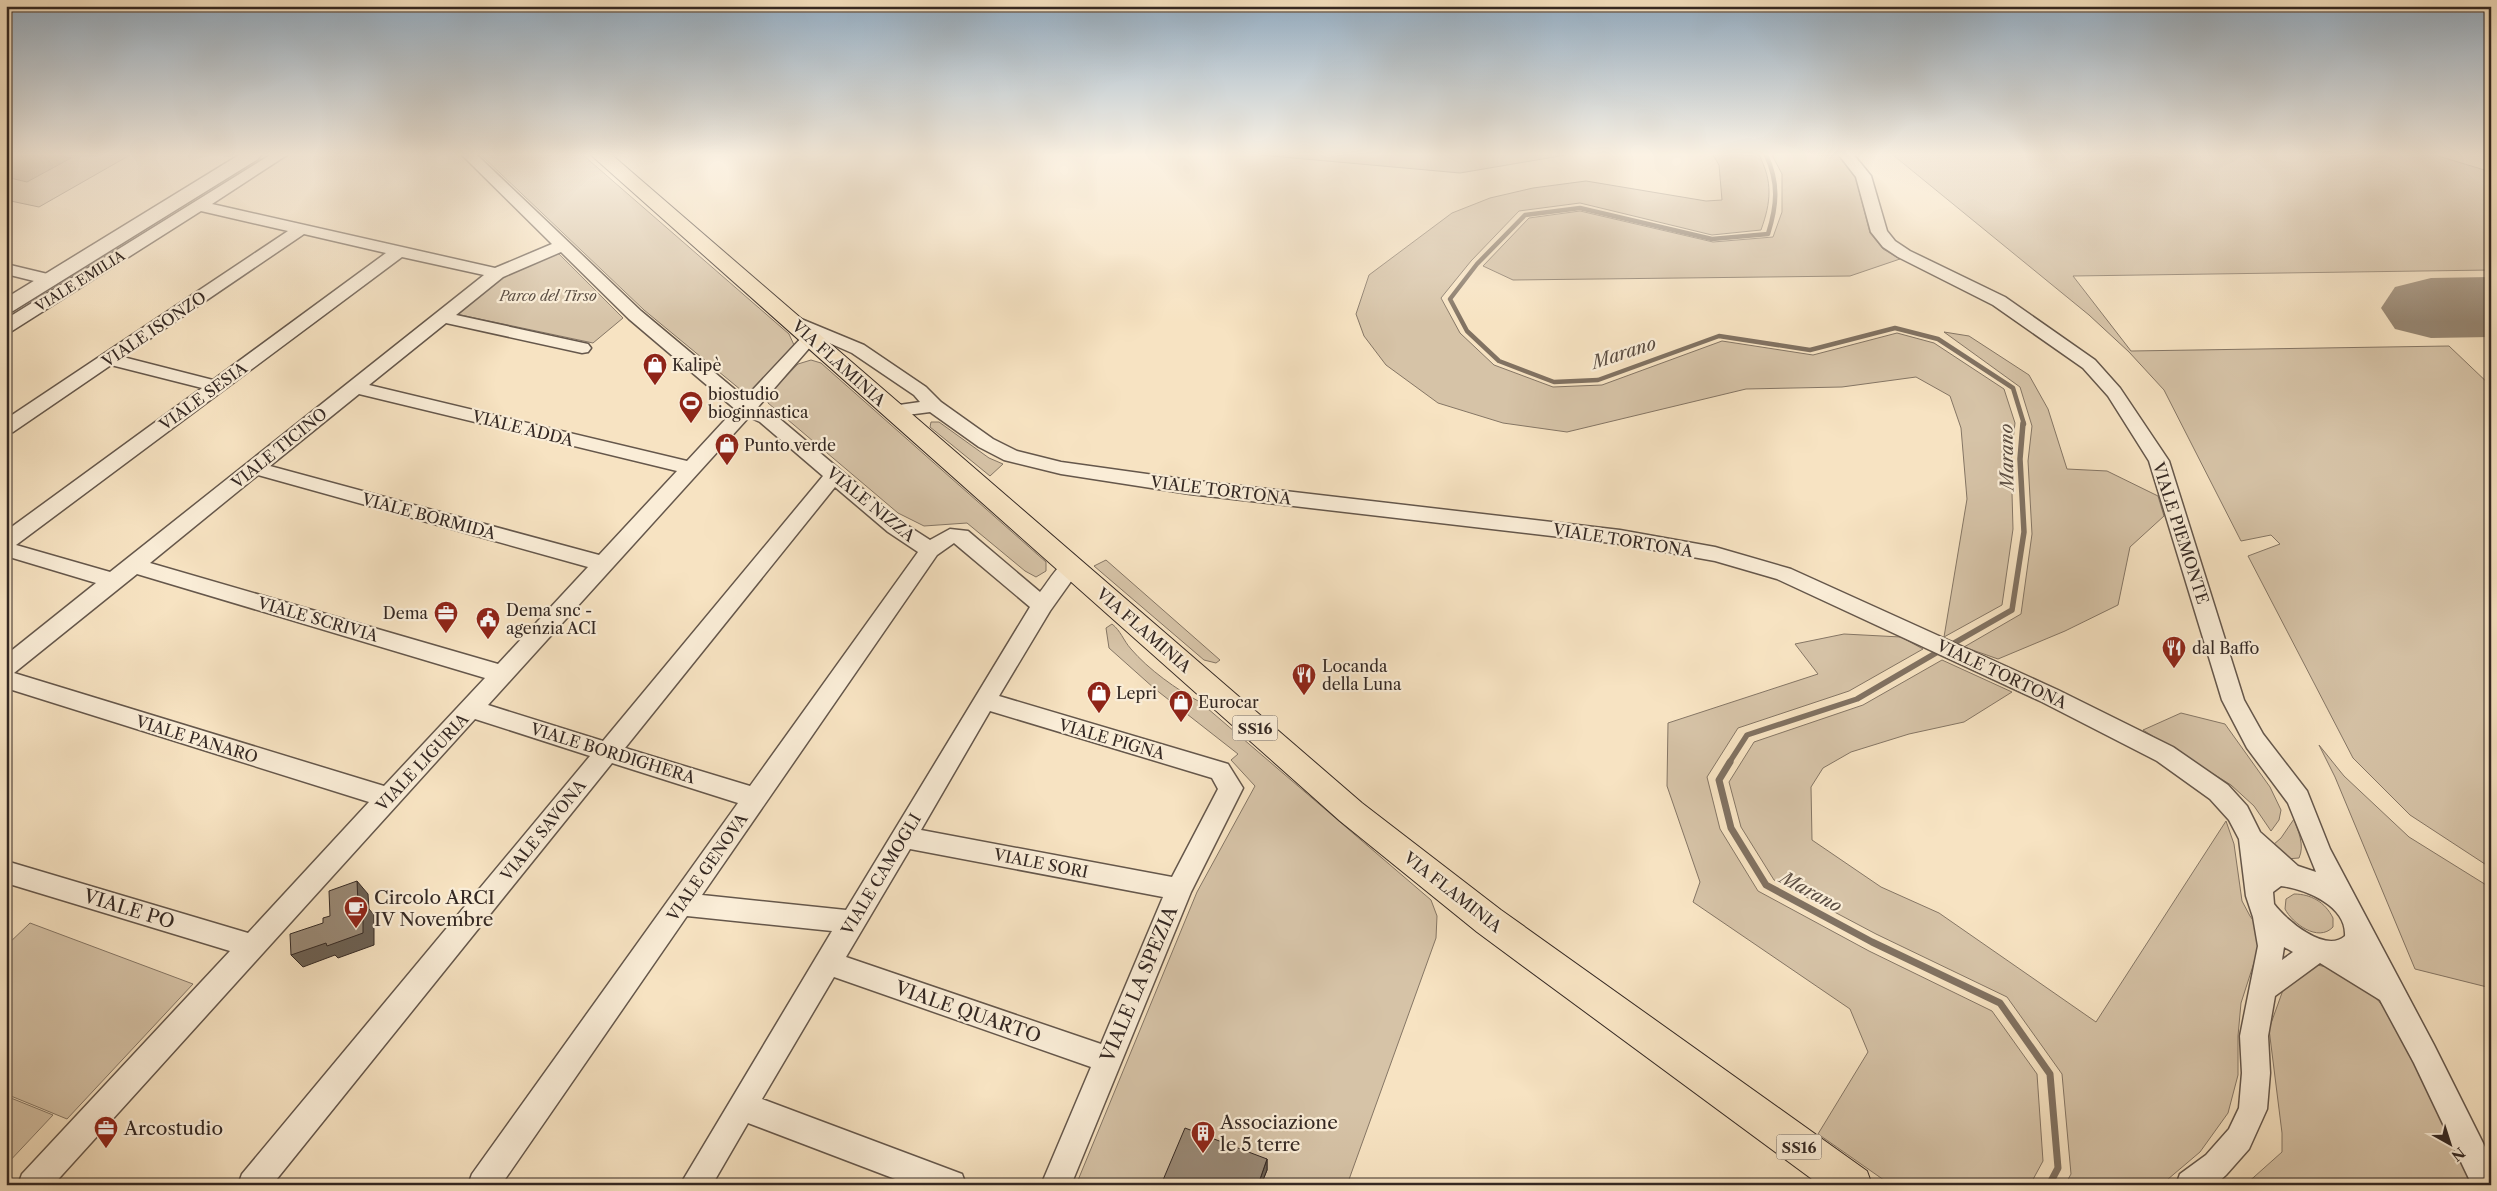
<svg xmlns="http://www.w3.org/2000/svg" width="2497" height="1191" font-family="'Libre Caslon Text',serif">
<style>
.green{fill:#d6c3a7;stroke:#857665}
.water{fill:#b5a38c;stroke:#817262}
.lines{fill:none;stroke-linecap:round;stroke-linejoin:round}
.stream-far2{stroke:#817262;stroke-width:4.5}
.stream-far1{stroke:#817262;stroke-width:5.5}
.stream{stroke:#817262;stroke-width:7}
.runway{fill:#968672;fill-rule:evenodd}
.minor-casing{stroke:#65574b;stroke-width:3}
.tertiary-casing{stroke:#65574b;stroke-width:3}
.primary-casing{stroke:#342823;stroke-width:2}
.minor{fill:#faedd7;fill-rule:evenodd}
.tertiary{fill:#faedd7;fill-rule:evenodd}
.primary{fill:#f7e3c2;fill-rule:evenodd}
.wall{fill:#847665;stroke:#342823}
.shaded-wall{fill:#6b6053;stroke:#342823}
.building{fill:#998976;stroke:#342823}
.labels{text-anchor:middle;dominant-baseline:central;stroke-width:4.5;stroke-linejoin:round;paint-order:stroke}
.far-street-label{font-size:14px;fill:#342823;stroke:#faedd7}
.far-park-label{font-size:14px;font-style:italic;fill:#5c4f44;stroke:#faedd7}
.shield{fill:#faedd7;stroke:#6f6359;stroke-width:1}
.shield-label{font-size:15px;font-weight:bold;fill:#342823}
.street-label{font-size:16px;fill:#342823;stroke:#faedd7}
.poi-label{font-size:16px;fill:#342823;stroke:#faedd7;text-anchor:start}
.water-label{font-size:18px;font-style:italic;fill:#5b4d42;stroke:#faedd7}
.near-poi-label{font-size:19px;fill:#342823;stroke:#faedd7;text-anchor:start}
.near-street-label{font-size:19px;fill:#342823;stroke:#faedd7}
</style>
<rect width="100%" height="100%" fill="#f7e3c2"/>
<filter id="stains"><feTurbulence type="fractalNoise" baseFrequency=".004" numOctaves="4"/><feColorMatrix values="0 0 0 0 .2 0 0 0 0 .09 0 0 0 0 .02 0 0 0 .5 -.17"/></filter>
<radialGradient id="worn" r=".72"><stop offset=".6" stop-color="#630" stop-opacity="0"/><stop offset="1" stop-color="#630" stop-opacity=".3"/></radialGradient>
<!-- green -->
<g class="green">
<path d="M6 155H130L39 207 6 200Z"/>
<path d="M481 155H583L789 334 794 345 747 395 644 310Z"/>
<path d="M1260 155H1566L1460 173Z"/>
<path d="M1713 155H1759C1773 182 1771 202 1761 230L1712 235 1580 203 1519 211 1471 261 1441 298 1460 333 1494 365 1553 387 1602 385 1722 341 1813 355 1897 333 1934 343 2004 389 2015 423 2011 457 2013 529 2002 605 1944 637 1967 499 1961 428 1950 396 1916 377 1842 387 1746 389 1567 432 1503 423 1438 403 1386 365 1364 336 1356 314 1369 275 1452 213 1490 198 1533 188 1586 181 1706 201 1722 200 1719 165Z"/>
<path d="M1772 155H1840L1855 175 1870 233 1883 249 1900 259 1850 276 1513 280 1483 266 1529 218 1580 211 1713 242 1773 237 1782 212V174Z"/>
<path d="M1893 155H2150L2162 158 2165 155H2435L2491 172V270L2073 276 2131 351 2449 346 2491 386V868L2410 815 2353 758 2248 556 2280 544 2271 535 2241 541 2164 390 2129 352 2089 315Z"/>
<path d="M557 252 623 318 593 343 456 314 500 278Z"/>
<path d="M1944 332 1969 336 2029 375 2048 409 2067 469 2107 471 2158 496 2164 516 2130 547 2118 605 2065 631 1998 659 1964 647 2021 614 2032 534 2028 461 2032 426 2020 387Z"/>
<path d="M811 360 821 363 1046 562V571L1036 577 1025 571 967 523 924 526 898 513 768 403V395L798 364Z"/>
<path d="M931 422H939L989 458 1003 464 990 476 930 427Z"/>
<path d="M1106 560 1220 660 1216 663 1204 660 1094 566Z"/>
<path d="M1112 624C1121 631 1123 640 1131 649 1148 669 1177 690 1200 702L1431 900 1437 916 1436 938 1347 1185H1076L1197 892 1255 786 1231 760 1238 754 1155 689 1109 648 1106 628Z"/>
<path d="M1844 634 1901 637 1923 649 1849 691 1738 728 1707 777 1720 829 1758 891 1869 951 1992 1011 2037 1074 2043 1161 2030 1185H1891L1818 1134 1868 1052 1850 1009 1693 902 1700 882 1667 786 1668 723 1818 674 1795 644Z"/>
<path d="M1942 660 2012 692 1964 722 1909 734 1851 752 1823 768 1811 787 1812 840 1881 887 1939 913 2096 1022 2226 821 2234 844 2242 901 2250 916 2261 931 2260 944 2241 1003 2238 1036V1075L2228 1113 2200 1152 2161 1185H2065L2071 1174 2062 1074 2007 997 1876 934 1774 880 1741 827 1729 782 1754 742 1863 705Z"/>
<path d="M2181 713 2225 724 2270 787 2281 810 2279 820 2271 831 2254 806 2231 785 2143 730Z"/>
<path d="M2319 745 2344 776 2409 837 2491 888V988L2415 969 2335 777Z"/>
<path d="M2294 819C2298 831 2305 845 2299 858L2286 859 2273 845 2281 838Z"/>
<path d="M2294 894C2311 894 2325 902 2333 918V927C2318 943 2292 923 2285 909L2286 899Z"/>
<path d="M30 923 193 984 67 1119 6 1094V946Z"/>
<path d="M2317 965 2337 969 2365 985 2387 1011 2411 1054 2474 1185H2245L2282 1152V1133L2269 1029 2283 990 2302 969Z"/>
<path d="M6 1096 53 1115 6 1165Z"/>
</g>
<!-- water -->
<path class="water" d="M6 155H58L71 158 27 182 6 177Z"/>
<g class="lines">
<!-- stream-far2 -->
<path class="stream-far2" d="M1766 155C1779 183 1777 205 1768 234L1712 239 1580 208 1525 215 1477 264 1450 299 1467 331 1499 361 1554 382 1598 380 1719 336 1810 350 1895 328 1938 339 2013 388 2024 424"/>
<!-- stream-far1 -->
<g class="stream-far1">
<path d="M1949 646 2012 610 2024 532 2020 459 2023 423"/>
<path d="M1729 763 1747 735 1857 699 1941 650"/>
</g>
<!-- stream -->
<path class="stream" d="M1730 762 1719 780 1731 828 1766 885 1872 942 2000 1003 2050 1074 2058 1168 2049 1185"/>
<!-- runway -->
<path class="runway" d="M2491 277V337L2431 338 2395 329 2381 308 2395 287 2431 278Z"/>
<defs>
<g id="minor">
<path d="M270 155H287L212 204 495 268 552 244 462 155H477L641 311 745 398 804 335 809 334 783 323 780 319 783 315 789 314 864 345 926 387 941 402 993 439 1017 451 1061 462 1190 480 1620 530 1715 547 1791 569 2058 690 2173 747 2228 785 2247 806 2260 832 2298 866 2316 872 2288 803 2247 748 2222 700 2149 461 2108 396 2083 368 1993 305 1898 257 1883 247 1871 232 1856 177 1839 155H1854L1871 176 1887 231 1895 241 1910 251 2005 297 2095 360 2120 388 2169 461 2244 700 2263 734 2307 791 2330 849 2434 1045 2491 1159V1185H2472L2414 1063 2380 1000 2320 963 2275 996 2268 1036 2270 1073 2267 1109 2249 1149 2226 1175 2215 1185H2176L2180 1174 2206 1155 2229 1129 2239 1108 2242 1073 2240 1036 2258 946 2253 917 2246 896 2239 839 2229 820 2210 799 2157 761 2042 702 1777 579 1715 561 1620 544 1190 494 1061 474 1004 460 979 447 930 412 892 417 885 415 883 411 885 407 920 402 914 395 852 353 818 338 758 407 774 414 902 522 930 540 950 529 968 531 1040 592C1051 579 1061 555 1079 561L1082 566 1050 611 999 696 1228 764 1243 788 1191 892 1071 1185H1041L1091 1067 834 977 762 1099 962 1174 966 1185H911L748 1123 712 1185H680L832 931 687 916 501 1185H468L472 1174 738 803 612 763 272 1185H238L242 1174 590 756 475 719 53 1185H18L22 1174 230 951 6 883V861L248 933 369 802 6 688V655L96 583 6 556V531L202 388 111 365 13 432 6 434V419L288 231 201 211 12 331 6 332V319ZM304 234 386 253 213 380 123 357ZM561 252 629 319 735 409 687 461 369 385 446 323 582 353 588 352 591 348 588 344 456 315 503 277ZM402 257 484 275 110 572 16 545ZM359 394 677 471 599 555 270 466ZM749 417 760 422 823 476 603 741 488 705ZM258 475 588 567 498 664 150 563ZM835 487 888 532 918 552 750 786 625 748ZM954 543 1030 607 846 910 702 895 937 555ZM137 574 485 678 384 786 14 673ZM990 711 1212 778 1218 789 1172 877 921 830ZM910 849 1163 897 1101 1044 846 957ZM2281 886C2306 889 2347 906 2345 936 2325 954 2285 919 2274 904L2273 892ZM2284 947 2293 952 2282 960Z"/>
<path d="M6 264 56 276 58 280 56 284 50 285 6 274Z"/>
</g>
<path id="tertiary" d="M239 155H261L258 159 13 311 6 313V298Z"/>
<path id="primary" d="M591 155H612L1362 803 1501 910 1867 1171 1872 1185H1820L1477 932 1340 821Z"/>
</defs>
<!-- minor casing -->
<use href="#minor" class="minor-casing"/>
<!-- tertiary casing -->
<use href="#tertiary" class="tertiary-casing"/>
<!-- primary casing -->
<use href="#primary" class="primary-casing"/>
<!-- minor -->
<use href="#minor" class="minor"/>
<!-- tertiary -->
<use href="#tertiary" class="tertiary"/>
<!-- primary -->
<use href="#primary" class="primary"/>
</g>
<!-- wall -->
<path class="wall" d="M1267 1159V1170L1261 1185H1164L1163 1180Z"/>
<!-- shaded-wall -->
<g class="shaded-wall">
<path d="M357 881 368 894 369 909 374 915V945L338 958 335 955 303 967 291 955 358 904Z"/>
<path d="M1267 1159V1170L1261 1185H1258Z"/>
</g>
<!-- building -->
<g class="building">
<path d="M357 881 358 904 363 903V933L327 946 326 943 291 955 290 934 323 923V918L330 916 329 891Z"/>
<path d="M1185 1128 1267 1159 1258 1185H1174L1163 1180Z"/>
</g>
<!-- sky -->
<linearGradient id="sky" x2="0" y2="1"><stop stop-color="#93adc3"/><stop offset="0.48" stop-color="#fbf2e4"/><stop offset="1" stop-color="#fbf2e4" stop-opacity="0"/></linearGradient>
<rect width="2497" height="322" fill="url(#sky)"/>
<!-- icons -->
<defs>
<symbol id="shop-pin" viewBox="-11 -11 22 30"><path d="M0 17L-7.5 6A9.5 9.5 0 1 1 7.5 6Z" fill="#8f2418" stroke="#faedd7"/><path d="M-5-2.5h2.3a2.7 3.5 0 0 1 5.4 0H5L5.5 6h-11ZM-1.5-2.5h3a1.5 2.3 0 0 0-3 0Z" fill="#fff"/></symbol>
<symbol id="stadium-pin" viewBox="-11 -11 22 30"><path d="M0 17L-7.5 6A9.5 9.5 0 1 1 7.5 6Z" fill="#8f2418" stroke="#faedd7"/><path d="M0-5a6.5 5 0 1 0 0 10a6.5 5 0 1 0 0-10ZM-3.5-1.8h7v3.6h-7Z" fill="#fff"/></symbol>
<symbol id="office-pin" viewBox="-11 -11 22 30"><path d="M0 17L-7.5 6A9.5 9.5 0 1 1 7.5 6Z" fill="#8f2418" stroke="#faedd7"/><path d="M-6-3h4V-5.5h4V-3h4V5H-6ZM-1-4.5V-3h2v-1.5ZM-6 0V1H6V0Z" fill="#fff"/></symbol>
<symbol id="civic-pin" viewBox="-11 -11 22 30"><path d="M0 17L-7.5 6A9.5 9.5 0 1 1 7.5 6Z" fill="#8f2418" stroke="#faedd7"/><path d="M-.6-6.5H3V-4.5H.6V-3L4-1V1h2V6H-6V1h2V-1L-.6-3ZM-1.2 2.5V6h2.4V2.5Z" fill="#fff"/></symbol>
<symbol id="restaurant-pin" viewBox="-11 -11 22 30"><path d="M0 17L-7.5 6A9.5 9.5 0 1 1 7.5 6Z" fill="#8f2418" stroke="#faedd7"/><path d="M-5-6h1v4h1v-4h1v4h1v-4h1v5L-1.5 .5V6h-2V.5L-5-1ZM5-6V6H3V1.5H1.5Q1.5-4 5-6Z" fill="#fff"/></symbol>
<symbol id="cafe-pin" viewBox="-11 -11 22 30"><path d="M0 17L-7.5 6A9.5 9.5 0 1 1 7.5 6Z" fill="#8f2418" stroke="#faedd7"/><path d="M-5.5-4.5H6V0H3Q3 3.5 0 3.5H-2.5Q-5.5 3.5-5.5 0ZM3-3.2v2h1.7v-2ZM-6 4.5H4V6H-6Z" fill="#fff"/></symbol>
<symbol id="building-pin" viewBox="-11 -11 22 30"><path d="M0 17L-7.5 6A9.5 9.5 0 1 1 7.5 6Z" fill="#8f2418" stroke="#faedd7"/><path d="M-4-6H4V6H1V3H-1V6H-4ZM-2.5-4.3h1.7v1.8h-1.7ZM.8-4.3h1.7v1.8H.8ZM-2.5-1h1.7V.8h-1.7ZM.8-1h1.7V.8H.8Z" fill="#fff"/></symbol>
</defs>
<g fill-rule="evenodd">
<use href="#shop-pin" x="641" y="351" width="28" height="38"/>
<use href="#stadium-pin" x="677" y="389" width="28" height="38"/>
<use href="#shop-pin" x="713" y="431" width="28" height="38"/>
<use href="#office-pin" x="432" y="599" width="28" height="38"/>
<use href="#civic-pin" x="474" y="605" width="28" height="38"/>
<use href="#restaurant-pin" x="2160" y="634" width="28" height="38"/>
<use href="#restaurant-pin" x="1290" y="661" width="28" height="38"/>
<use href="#shop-pin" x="1085" y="679" width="28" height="38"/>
<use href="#shop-pin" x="1167" y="688" width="28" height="38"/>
<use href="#cafe-pin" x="342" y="894" width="28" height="38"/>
<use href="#office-pin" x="92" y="1114" width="28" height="38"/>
<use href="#building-pin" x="1189" y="1119" width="28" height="38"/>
</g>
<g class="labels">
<!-- far-street labels -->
<g class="far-street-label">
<text transform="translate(80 281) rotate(-32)">VIALE EMILIA</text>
</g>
<!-- far-park labels -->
<g class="far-park-label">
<text x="548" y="296">Parco del Tirso</text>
</g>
<!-- shield labels -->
<g class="shield">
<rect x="1232.5" y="715.5" width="45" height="25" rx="4"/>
<rect x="1776.5" y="1134.5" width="45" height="25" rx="4"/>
</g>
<g class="shield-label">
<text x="1255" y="728">SS16</text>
<text x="1799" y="1147">SS16</text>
</g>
<!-- street labels -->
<g class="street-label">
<text transform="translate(154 329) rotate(-34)">VIALE ISONZO</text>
<text transform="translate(839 363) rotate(42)">VIA FLAMINIA</text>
<text transform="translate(203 396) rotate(-36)">VIALE SESIA</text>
<text transform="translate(523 428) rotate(14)">VIALE ADDA</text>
<text transform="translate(279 448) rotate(-39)">VIALE TICINO</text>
<text transform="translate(1221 490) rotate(7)">VIALE TORTONA</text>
<text transform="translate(871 504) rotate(39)">VIALE NIZZA</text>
<text transform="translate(429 516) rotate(15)">VIALE BORMIDA</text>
<text transform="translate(2181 533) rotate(72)">VIALE PIEMONTE</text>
<text transform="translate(1623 540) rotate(9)">VIALE TORTONA</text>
<text transform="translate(318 619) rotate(16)">VIALE SCRIVIA</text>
<text transform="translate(1144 630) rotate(41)">VIA FLAMINIA</text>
<text transform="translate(2002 674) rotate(25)">VIALE TORTONA</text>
<text transform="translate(197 739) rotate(17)">VIALE PANARO</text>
<text transform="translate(1112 739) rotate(16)">VIALE PIGNA</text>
<text transform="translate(613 753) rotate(17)">VIALE BORDIGHERA</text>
<text transform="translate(422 762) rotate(-47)">VIALE LIGURIA</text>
<text transform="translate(543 830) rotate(-51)">VIALE SAVONA</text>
<text transform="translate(1041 863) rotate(11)">VIALE SORI</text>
<text transform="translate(707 867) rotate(-55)">VIALE GENOVA</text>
<text transform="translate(881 874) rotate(-59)">VIALE CAMOGLI</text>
<text transform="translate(1453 892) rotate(38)">VIA FLAMINIA</text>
</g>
<!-- poi labels -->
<g class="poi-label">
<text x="672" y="365">Kalipè</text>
<text x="708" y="394">biostudio<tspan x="708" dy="18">bioginnastica</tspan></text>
<text x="744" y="445">Punto verde</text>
<text x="506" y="610">Dema snc -<tspan x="506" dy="18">agenzia ACI</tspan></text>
<text x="428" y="613" text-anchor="end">Dema</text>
<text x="2192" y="648">dal Baffo</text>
<text x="1322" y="666">Locanda<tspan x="1322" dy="18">della Luna</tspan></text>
<text x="1116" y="693">Lepri</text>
<text x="1198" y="702">Eurocar</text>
</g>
<!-- water labels -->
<g class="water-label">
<text transform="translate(1624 353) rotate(-18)">Marano</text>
<text transform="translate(2007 457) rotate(-91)">Marano</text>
<text transform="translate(1811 892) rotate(28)">Marano</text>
</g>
<!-- near-poi labels -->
<g class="near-poi-label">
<text x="374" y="897">Circolo ARCI<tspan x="374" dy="22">IV Novembre</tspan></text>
<text x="1220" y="1122">Associazione<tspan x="1220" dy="22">le 5 terre</tspan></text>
<text x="124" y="1128">Arcostudio</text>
</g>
<!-- near-street labels -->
<g class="near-street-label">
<text transform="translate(129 909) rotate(17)">VIALE PO</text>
<text transform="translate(1139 984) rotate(-67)">VIALE LA SPEZIA</text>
<text transform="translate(968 1012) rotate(19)">VIALE QUARTO</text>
</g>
</g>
<!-- margin -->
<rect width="2497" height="1191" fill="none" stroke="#f7e3c2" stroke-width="25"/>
<rect x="8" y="8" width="2482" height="1176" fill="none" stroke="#342823" stroke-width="2.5"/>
<rect x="12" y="12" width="2472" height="1166" fill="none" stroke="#342823"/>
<!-- north arrow -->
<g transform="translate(2450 1144) rotate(141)" stroke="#faedd7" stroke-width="4" paint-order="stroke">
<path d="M0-4L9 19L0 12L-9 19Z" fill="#342823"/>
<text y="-8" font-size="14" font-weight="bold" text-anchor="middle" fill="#342823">N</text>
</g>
<rect width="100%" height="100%" filter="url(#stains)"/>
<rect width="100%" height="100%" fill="url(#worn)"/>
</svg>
